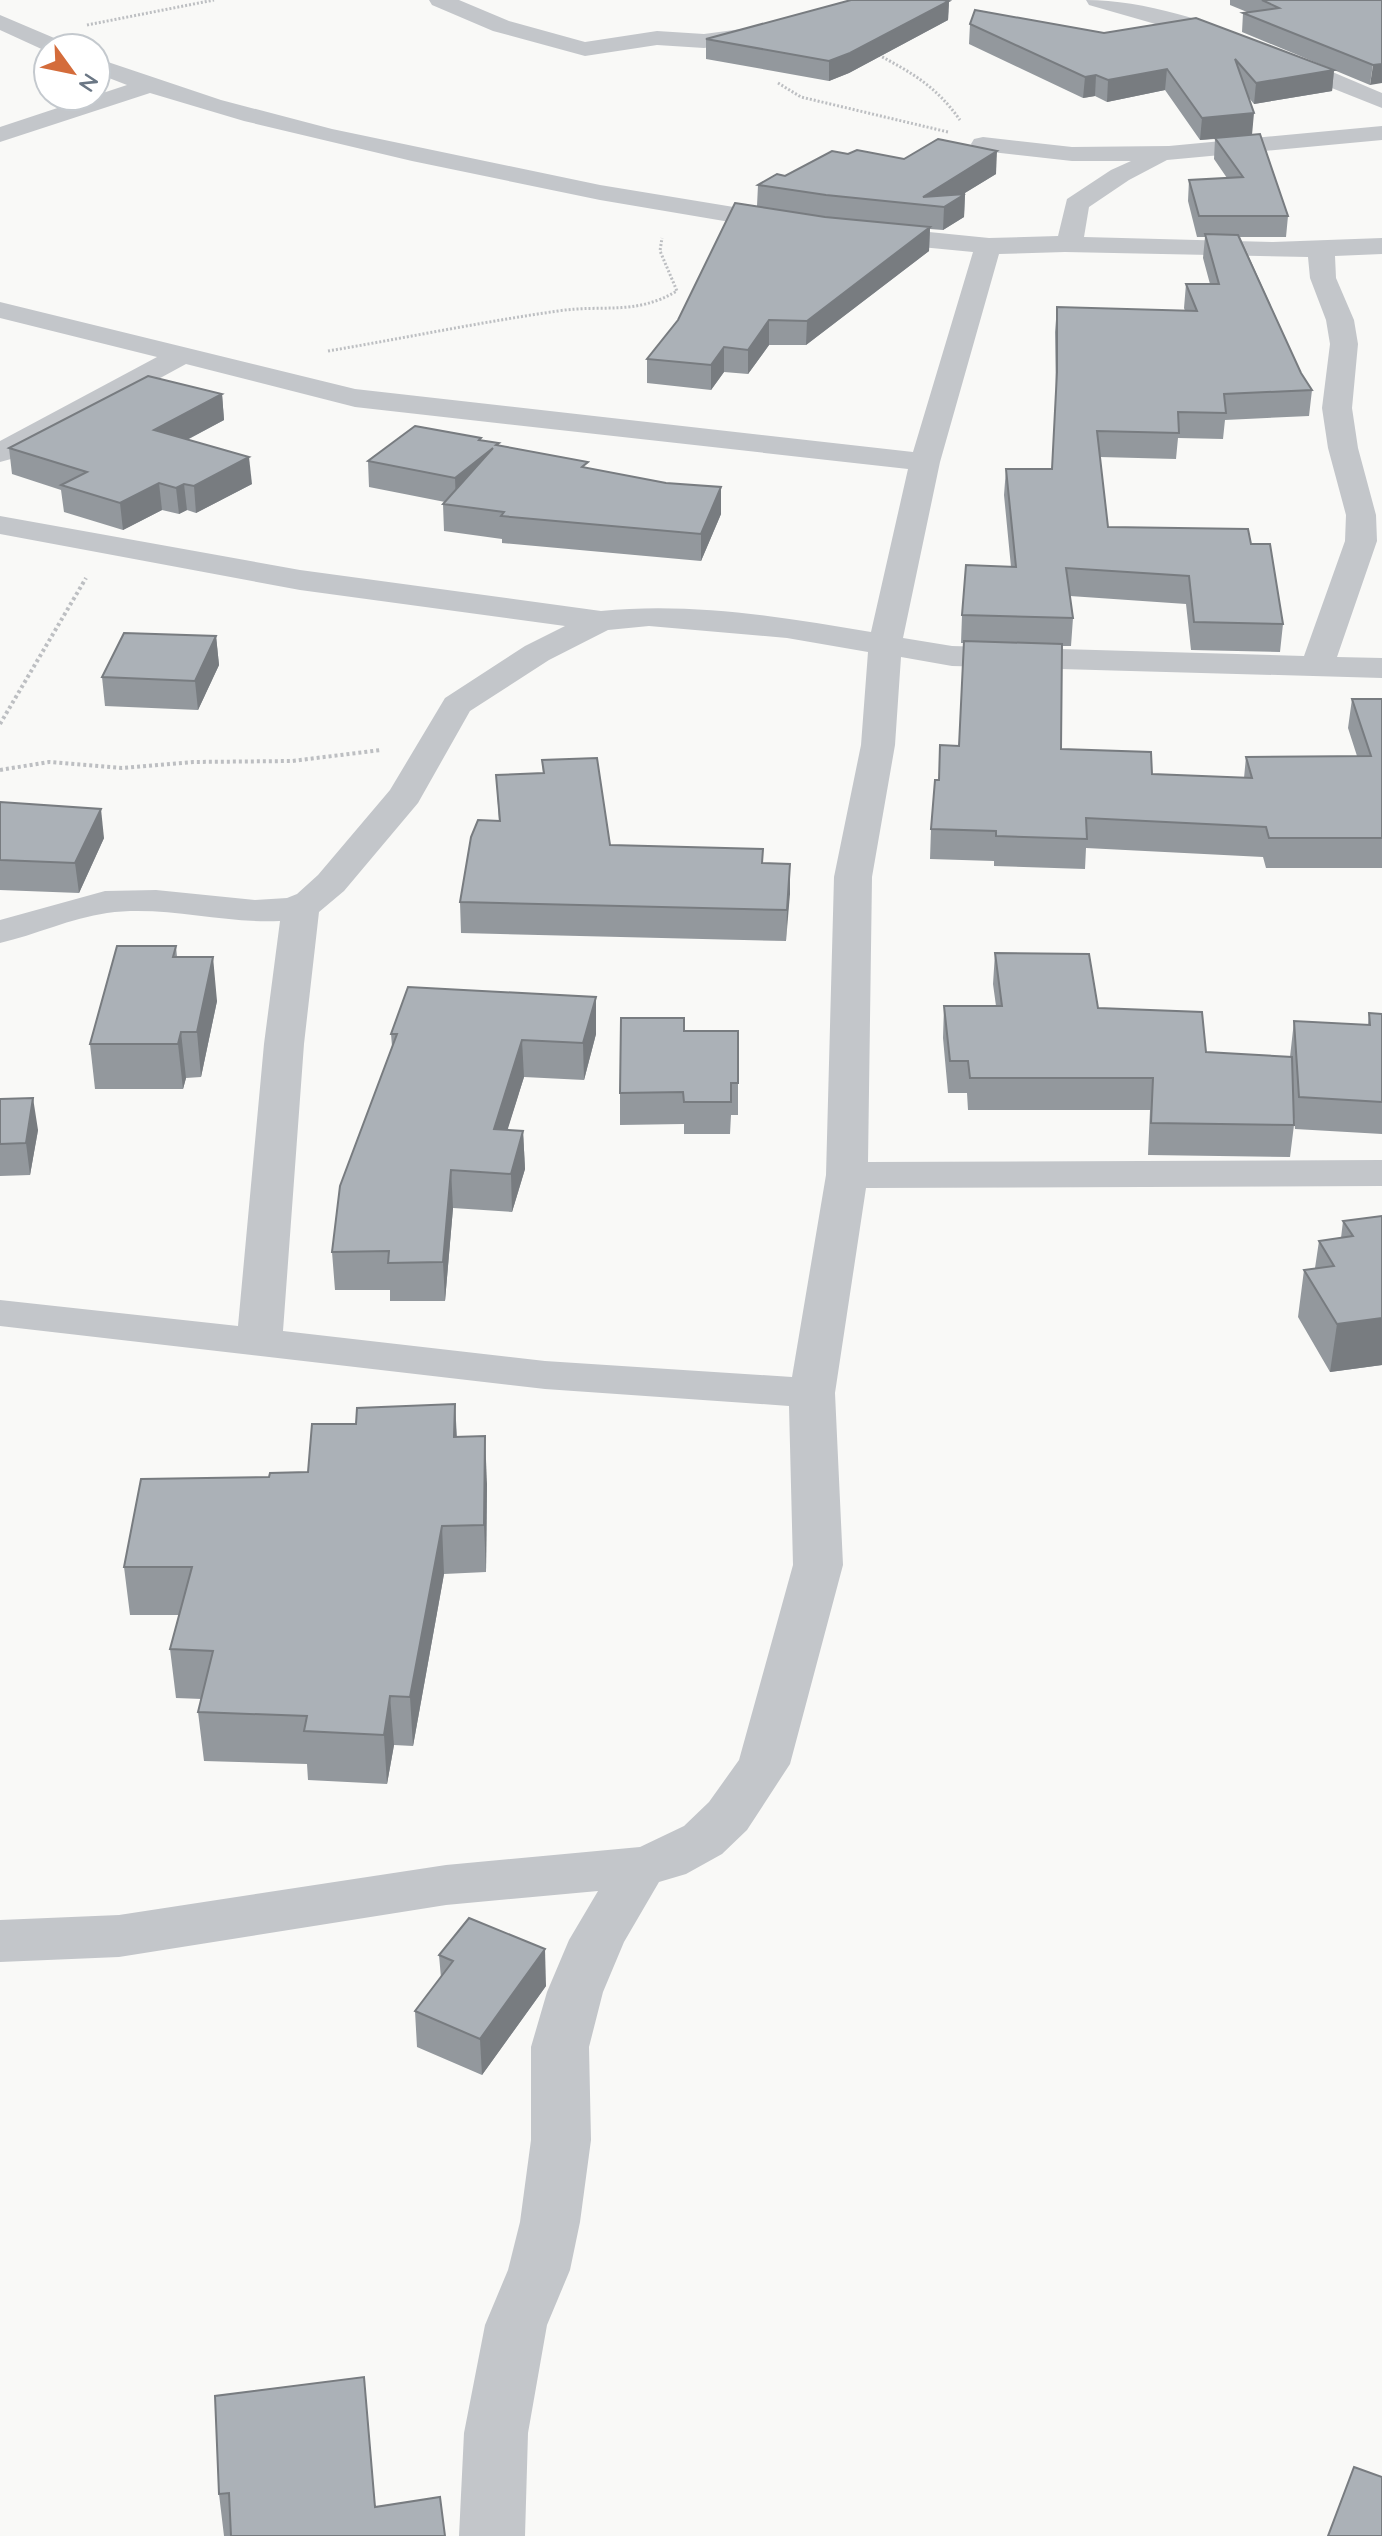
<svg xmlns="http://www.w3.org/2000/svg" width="1382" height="2536" font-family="Quicksand,sans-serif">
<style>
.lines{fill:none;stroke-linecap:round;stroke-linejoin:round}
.path-far1{stroke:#bdbfc2;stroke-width:3;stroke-dasharray:2 2;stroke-linecap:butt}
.path{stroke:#bdbfc2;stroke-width:4;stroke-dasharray:3 3;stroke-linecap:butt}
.minor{fill:#c3c6ca;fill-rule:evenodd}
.wall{fill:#93989d}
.shaded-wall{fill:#787c80}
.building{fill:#abb1b7;stroke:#787c80;stroke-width:2}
</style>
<rect width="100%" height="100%" fill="#f9f9f7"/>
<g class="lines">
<!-- path-far1 -->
<g class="path-far1">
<path d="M87 25 214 0"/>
<path d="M875 53C912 73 935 85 960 120"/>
<path d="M778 83 801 97 948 132"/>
<path d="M328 351C405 338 481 322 558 311 604 304 634 316 677 291L660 251 662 238"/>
</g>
<!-- path -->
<g class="path">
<path d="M0 724 86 578"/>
<path d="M0 770 49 762 122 768 193 762 292 761 381 750"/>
</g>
<!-- minor -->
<g class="minor">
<path d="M429 0H459L509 21 585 42 657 31 704 34 764 26 775 33 764 40 704 48 657 45 585 56 493 31 432 5Z"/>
<path d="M1086 0C1181 0 1294 57 1382 93V108L1208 39 1089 5Z"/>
<path d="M0 15 66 43 69 48H48V52L0 30Z"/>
<path d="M96 58 221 100 332 129 600 185 789 216 798 219 802 224 798 229 789 232 600 200 412 161 244 121 150 93 0 142V127L127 85 96 73Z"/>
<path d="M1382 126V140L1167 160 1129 180 1089 207 1084 237 1273 242 1382 238V254L1335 256 1336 278 1354 320 1358 344 1352 408 1358 448 1376 515 1377 541 1337 657 1382 658V678L952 666 901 657 895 745 872 877 868 1162 1382 1160V1186L866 1188 835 1393 843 1565 790 1764 747 1830 722 1854 686 1874 659 1882 624 1942 603 1992 589 2047 591 2140 580 2222 570 2270 547 2325 528 2433 525 2536H459L464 2433 485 2325 508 2270 520 2222 531 2140V2047L547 1992 569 1940 598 1891 446 1905 119 1957 0 1962V1920L119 1915 446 1865 640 1847 684 1826 709 1802 739 1760 793 1565 789 1406 545 1389 0 1326V1300L238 1326 264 1044 280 921C223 924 165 905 107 913 71 918 35 935 0 943V920L105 891 156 890 255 900 287 898 297 894 318 875 390 790 445 698 525 646 565 626 300 590 0 534V516L300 570 601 611C692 602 782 617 871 632L908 469 355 407 186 364 11 459 0 462V441L157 357 0 318V302L355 389 913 452 973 252 869 242 860 240 856 234 860 228 869 226 989 238 1058 236 1067 199 1111 170 1131 161H1072L983 151 974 149 971 144 974 139 983 137 1072 147 1169 146ZM1065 252 1308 257 1310 278 1326 320 1330 344 1322 408 1328 448 1346 515 1345 541 1304 656 952 646 903 638 940 462 999 254ZM649 626 787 638 868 652 861 745 834 877 826 1175 792 1377 545 1361 283 1331 304 1044 319 912 344 891 418 803 470 711 549 660 608 630Z"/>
</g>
</g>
<!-- wall -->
<g class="wall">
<path d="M1230 0H1382L1370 85 1242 32 1243 13 1247 12 1230 5Z"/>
<path d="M949 1 948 20 849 73 829 81 706 59V39Z"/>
<path d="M970 24 1104 33 1334 70 1332 91 1254 104 1249 98 1252 135 1288 216 1286 237H1240L1301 373 1312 390 1309 416 1225 420 1223 439 1178 438 1176 459 1100 457 1108 527 1251 544 1283 624 1280 652 1191 650 1186 604 1070 596 1073 618 1071 646H1062L1061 749 1152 774 1244 778 1246 757 1357 756 1348 728 1352 699H1382V868H1266L1263 857 1086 848 1085 869 994 866V861L930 859 931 829 939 780 959 746 964 643H961L962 615 1011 567 1004 495 1006 469H1052L1056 397 1055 332 1057 307 1185 311 1184 308 1186 284H1210L1203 258 1205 237H1197L1188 201 1189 180 1227 178 1214 159 1215 139 1200 140 1165 90 1107 102 1095 96 1083 98 969 44Z"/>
<path d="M848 154 904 159 996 174 963 194H965L964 217 943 230 930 229 929 251 806 345H769L748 374 724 372 711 390 647 383V359L678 320 757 206 758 185Z"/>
<path d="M222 394 224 420 187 440 252 484 196 513 187 510 179 514 162 510 123 530 64 512 61 490 12 474 9 448Z"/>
<path d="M481 440 499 446 588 468 721 514 701 561 502 543V539L444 531 443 504 445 502 369 487 368 461Z"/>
<path d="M216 636 219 665 198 710 105 706 102 677Z"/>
<path d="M542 760 610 845 763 849V863L790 864 786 941 461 933 460 902 499 821 496 775 543 773Z"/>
<path d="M0 802 104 838 79 893 0 890Z"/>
<path d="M176 946 177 957 217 1001 201 1077 186 1078 183 1089H95L90 1044Z"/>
<path d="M995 953 1098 1008 1206 1052 1290 1057 1294 1021 1368 1025 1369 1013 1382 1014V1134L1295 1129 1293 1105 1294 1125 1290 1157 1148 1155 1150 1110H968L967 1093H948L943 1038 944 1006H996L993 984Z"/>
<path d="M684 1031 738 1083V1115H731L730 1134H684V1124L620 1125V1093Z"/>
<path d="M391 1034H596L584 1080 524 1077 507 1130 523 1131 525 1169 512 1212 453 1208 445 1301H390V1290H335L332 1252 392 1046Z"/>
<path d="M0 1099 38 1130 30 1175 0 1176Z"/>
<path d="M1382 1216V1365L1330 1372 1298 1317 1304 1270 1315 1268 1319 1241 1341 1238 1343 1221Z"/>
<path d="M455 1404 457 1437 487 1484 486 1572 444 1574 413 1746 394 1745 387 1784 308 1780 307 1764 204 1761 198 1712 202 1699 176 1698 170 1649 179 1615H130L124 1567 269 1477 308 1472 356 1424Z"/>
<path d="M439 1955 546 1986 482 2075 417 2047 415 2011 441 1978Z"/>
<path d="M215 2396 375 2507 445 2536H224L219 2494Z"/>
</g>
<!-- shaded-wall -->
<g class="shaded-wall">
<path d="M949 1 948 20 849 73 829 81V61Z"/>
<path d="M1382 64V83L1370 85 1373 65Z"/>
<path d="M1167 69 1165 90 1107 102 1108 80Z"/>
<path d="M1334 70 1332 91 1254 104 1256 83Z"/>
<path d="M1096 75 1095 96 1083 98 1085 77Z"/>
<path d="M1254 113 1252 135 1200 140 1202 118Z"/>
<path d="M997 151 996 174 942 207 923 197Z"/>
<path d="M965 194 964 217 943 230 944 207Z"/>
<path d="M930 227 929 251 806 345 807 321Z"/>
<path d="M769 320V345L748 374V350Z"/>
<path d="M724 347V372L711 390V365Z"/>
<path d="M222 394 224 420 156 456 154 430Z"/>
<path d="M481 438 482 457 493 448 456 504 455 478Z"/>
<path d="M249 457 252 484 196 513 194 486Z"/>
<path d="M159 483 162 510 123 530 120 503Z"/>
<path d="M184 484 187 510 179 514 176 488Z"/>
<path d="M721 487V514L701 561V534Z"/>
<path d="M216 636 219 665 198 710 195 681Z"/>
<path d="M101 809 104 838 79 893 75 863Z"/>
<path d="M790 864V894L786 941 787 910Z"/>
<path d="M213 957 217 1001 201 1077 197 1032Z"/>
<path d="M596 997V1034L584 1080 583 1043Z"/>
<path d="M181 1032 186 1078 183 1089 178 1044Z"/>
<path d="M522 1040 524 1077 496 1167 494 1129Z"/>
<path d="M33 1098 38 1130 30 1175 26 1143Z"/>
<path d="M523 1131 525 1169 512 1212 511 1174Z"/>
<path d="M451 1170 453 1208 445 1301 443 1262Z"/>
<path d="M1382 1318V1365L1330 1372 1337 1324Z"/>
<path d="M455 1404 457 1451 454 1437Z"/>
<path d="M485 1436 487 1484 486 1572 484 1525Z"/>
<path d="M442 1526 444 1574 413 1746 410 1697Z"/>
<path d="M390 1696 394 1745 387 1784 384 1735Z"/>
<path d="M545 1949 546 1986 482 2075 480 2039Z"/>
</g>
<!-- building -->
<g class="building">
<path d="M851 0H943L949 1 850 53 829 61 706 39Z"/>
<path d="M1262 0H1382V64L1373 65 1243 13 1279 8Z"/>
<path d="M975 10 1104 33 1196 18 1334 70 1256 83 1235 59 1254 113 1202 118 1167 69 1108 80 1096 75 1085 77 970 24Z"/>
<path d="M1260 134 1288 216H1199L1189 180 1243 177 1215 138Z"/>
<path d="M938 139 997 151 923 197 965 194 944 207 826 195 758 185 777 174 785 176 832 151 848 154 857 150 904 159Z"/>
<path d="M735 203 825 217 930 227 807 321 769 320 748 350 724 347 711 365 647 359 678 320Z"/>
<path d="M1205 234 1238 235 1301 373 1312 390 1224 394 1226 413 1178 412 1179 433 1097 431 1108 527 1248 529 1251 544H1270L1283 624 1194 622 1189 576 1066 568 1073 618 962 615 966 565 1016 567 1006 469H1052L1057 372V307L1197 311 1186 284H1219Z"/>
<path d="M148 376 222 394 154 430 249 457 194 486 184 484 176 488 159 483 120 503 61 485 87 472 9 448Z"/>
<path d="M415 426 481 438 479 440 499 443 496 445 588 462 582 467 666 483 721 487 701 534 501 516 504 512 443 504 493 448 455 478 368 461Z"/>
<path d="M124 633 216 636 195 681 102 677Z"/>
<path d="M964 641 1062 644 1061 749 1151 752 1152 774 1252 778 1246 757 1371 756 1352 699H1382V838H1269L1266 827 1086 818 1087 839 996 836V831L931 829 935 780H939L940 745 959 746Z"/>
<path d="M597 758 610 845 763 849 762 863 790 864 787 910 460 902 471 837 478 820 500 821 496 775 544 773 542 760Z"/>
<path d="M0 802 101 809 75 863 0 860Z"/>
<path d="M117 946H176L173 957H213L197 1032H181L178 1044H90Z"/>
<path d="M995 953 1089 954 1098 1008 1202 1012 1206 1052 1292 1057 1294 1125 1151 1123 1153 1078H970L968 1061H950L944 1006H1002Z"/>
<path d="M408 987 596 997 583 1043 522 1040 494 1129 523 1131 511 1174 451 1170 443 1262 388 1263 389 1251 332 1252 340 1186 397 1034H391Z"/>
<path d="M1369 1013 1382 1014V1102L1299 1097 1294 1021 1370 1025Z"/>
<path d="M621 1018H684V1031H738V1083H731V1102H684L683 1092 620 1093Z"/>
<path d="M33 1098 26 1143 0 1144V1099Z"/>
<path d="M1382 1216V1318L1337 1324 1304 1270 1334 1266 1319 1241 1353 1236 1343 1221Z"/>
<path d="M455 1404 454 1437 485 1436 484 1525 442 1526 410 1697 390 1696 384 1735 304 1731 307 1716 198 1712 213 1651 170 1649 192 1567H124L141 1479 269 1477 270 1473 308 1472 312 1424H356L357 1408Z"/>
<path d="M469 1918 545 1949 480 2039 415 2011 453 1961 439 1955Z"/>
<path d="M364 2377 375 2507 440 2497 445 2536H231L229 2493 219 2494 215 2396Z"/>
<path d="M1354 2467 1382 2477V2536H1328Z"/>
</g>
<!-- north arrow -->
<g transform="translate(72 72) rotate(123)"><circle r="38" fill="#ffffff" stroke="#c4c9ce" stroke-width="2"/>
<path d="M0-6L14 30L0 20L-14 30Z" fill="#d46c3b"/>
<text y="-12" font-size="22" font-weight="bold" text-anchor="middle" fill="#6b7785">N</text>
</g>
</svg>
